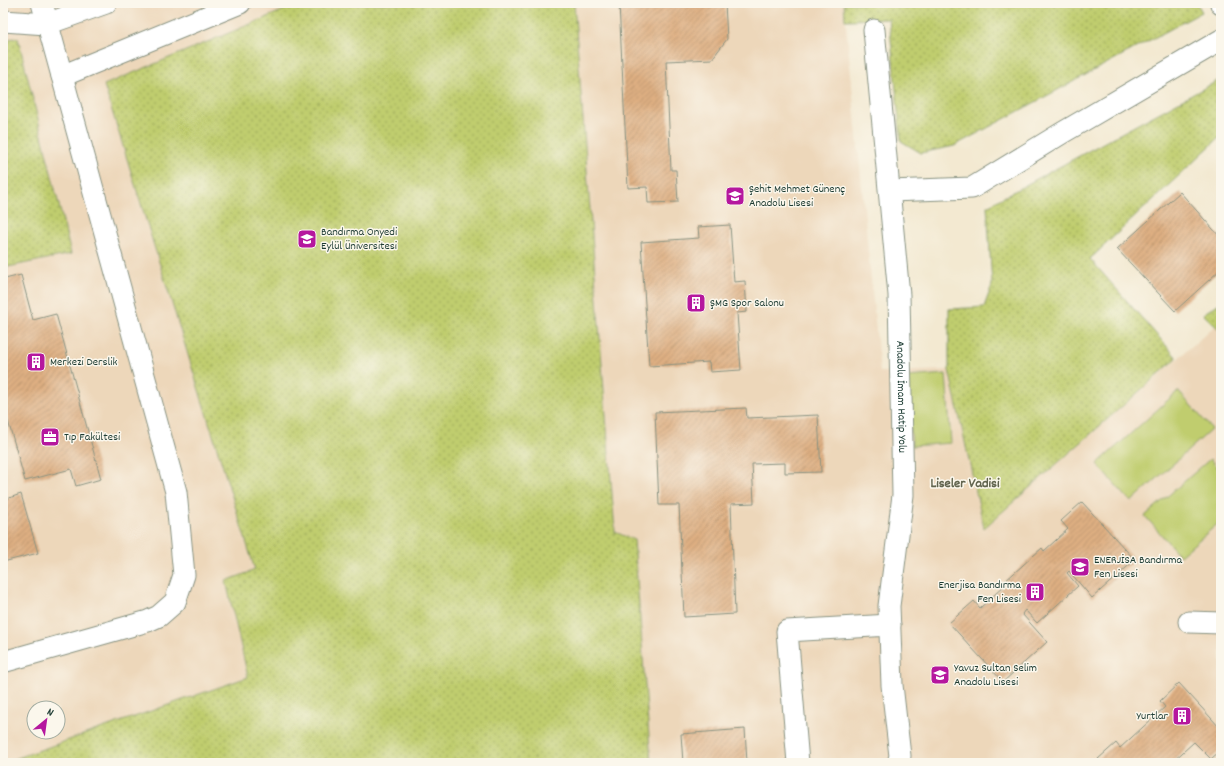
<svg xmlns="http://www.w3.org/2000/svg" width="1224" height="766" font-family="Dekko,sans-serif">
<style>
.built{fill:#edd7ba;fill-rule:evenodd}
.grass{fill:url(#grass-dots);stroke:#708551}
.pitch{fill:#c0cd6e;stroke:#708551}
.building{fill:url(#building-hatch)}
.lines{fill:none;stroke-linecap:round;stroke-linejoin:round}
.minor-casing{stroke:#899382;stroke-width:23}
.minor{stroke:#fff;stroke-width:21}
.labels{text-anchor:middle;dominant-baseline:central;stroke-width:3;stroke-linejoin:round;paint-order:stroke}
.poi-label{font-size:12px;fill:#1f3d34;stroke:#fbf7ec;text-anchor:start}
.street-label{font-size:12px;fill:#1f3d34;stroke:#fbf7ec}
.quarter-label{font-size:14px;font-weight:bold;fill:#62654f;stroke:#fbf7ec}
</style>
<defs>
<pattern id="grass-dots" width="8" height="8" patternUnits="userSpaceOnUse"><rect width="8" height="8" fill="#c0cd6e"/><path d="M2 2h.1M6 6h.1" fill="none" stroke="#9ba85b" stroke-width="1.8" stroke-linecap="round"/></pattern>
<pattern id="building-hatch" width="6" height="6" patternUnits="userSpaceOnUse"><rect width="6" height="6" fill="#deaf82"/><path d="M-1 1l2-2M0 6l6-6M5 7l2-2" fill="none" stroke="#b3906b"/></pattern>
</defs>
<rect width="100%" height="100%" fill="#fbf7ec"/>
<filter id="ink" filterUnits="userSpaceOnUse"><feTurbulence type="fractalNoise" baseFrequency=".025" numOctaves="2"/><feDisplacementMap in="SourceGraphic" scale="8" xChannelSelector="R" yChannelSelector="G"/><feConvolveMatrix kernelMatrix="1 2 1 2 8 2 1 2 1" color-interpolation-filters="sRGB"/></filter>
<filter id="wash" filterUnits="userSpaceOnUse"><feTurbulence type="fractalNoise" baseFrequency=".012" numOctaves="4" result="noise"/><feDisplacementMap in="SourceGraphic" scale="16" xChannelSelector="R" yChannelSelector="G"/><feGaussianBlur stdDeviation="0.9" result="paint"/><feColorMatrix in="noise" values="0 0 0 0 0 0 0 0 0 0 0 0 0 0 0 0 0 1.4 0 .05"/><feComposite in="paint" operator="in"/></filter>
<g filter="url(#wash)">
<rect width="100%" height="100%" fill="#f3e9d1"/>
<!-- built -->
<path class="built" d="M3 3H844L880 372 949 370 984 528 1216 325 1221 331V763H3ZM34 708H58V732H34Z"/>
<!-- grass -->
<g class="grass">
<path d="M301 3H574L615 532 634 540 651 763H3L248 677 226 581 255 570 104 85Z"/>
<path d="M844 3H1197L1202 12 954 146 921 153 901 141 889 19 845 20Z"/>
<path d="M18 38 71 254 3 268V39Z"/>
<path d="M1221 79V136L1090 259 1177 358 984 528 949 370V309L984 307 992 285 987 206Z"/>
<path d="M1221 302V331L1203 314Z"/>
</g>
<!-- pitch -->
<g class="pitch">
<path d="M946 374 951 443 912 446 907 377Z"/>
<path d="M1178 391 1212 429 1131 502 1097 464Z"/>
<path d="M1210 459 1221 472V521L1180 556 1145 516Z"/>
</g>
<g id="blocks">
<!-- building -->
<g class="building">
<path d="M619 3H725L727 39 712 59 666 61 671 170H676L678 202 648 203 647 187 628 188Z"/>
<path d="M1180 192 1221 238V269L1175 311 1117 249Z"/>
<path d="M730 225 734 282 745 281 747 312 737 313 741 370 710 372 709 362 649 366 641 242 699 238 698 227Z"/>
<path d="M3 272 5 279 21 275 33 320 56 314 101 479 76 486 71 469 25 481 3 403Z"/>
<path d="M746 408 747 418 818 415 821 472 785 473V463L752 464 754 503 731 504 735 614 684 617 679 505H659L655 412Z"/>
<path d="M21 494 38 553 3 562V500Z"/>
<path d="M1082 502 1135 560 1092 598 1069 571 1067 573 1078 586 1037 623 1025 610 1022 614 1047 642 1003 682 949 623 974 601 980 608 1006 584 1004 582 1042 548 1044 551 1068 529 1061 521Z"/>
<path d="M1179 683 1221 729V750L1211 759 1194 742 1171 763H1102L1098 759 1116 743 1120 748 1165 707 1160 701Z"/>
<path d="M745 729 747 763H683L681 734Z"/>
</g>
</g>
</g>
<g filter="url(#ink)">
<use href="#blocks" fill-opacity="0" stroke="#899382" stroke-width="1"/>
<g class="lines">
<defs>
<g id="minor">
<path d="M1221 3V4"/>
<path d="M3 21 47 24 106 3"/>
<path id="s1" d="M874 30 899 295 903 495 889 606 892 685 900 756 898 763"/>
<path d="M62 76 240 3"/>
<path d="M890 191 972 188 1062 133 1221 40"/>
<path d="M1189 622 1221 623"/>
<path d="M3 662 148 621 159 616 175 602 184 575 176 492 42 3"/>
<path d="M798 763 787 631 890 625"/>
</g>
</defs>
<!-- minor casing -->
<use href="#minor" class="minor-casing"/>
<!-- minor -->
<use href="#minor" class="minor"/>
</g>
</g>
<!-- icons -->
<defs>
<symbol id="school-square" viewBox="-11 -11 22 22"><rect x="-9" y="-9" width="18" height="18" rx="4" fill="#b5179e" stroke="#fbf7ec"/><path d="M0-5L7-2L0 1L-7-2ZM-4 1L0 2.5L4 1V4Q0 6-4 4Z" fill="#fff"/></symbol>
<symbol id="university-square" viewBox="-11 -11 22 22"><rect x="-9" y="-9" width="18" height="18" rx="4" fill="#b5179e" stroke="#fbf7ec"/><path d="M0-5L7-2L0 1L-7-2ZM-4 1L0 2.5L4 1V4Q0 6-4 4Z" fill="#fff"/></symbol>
<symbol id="building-square" viewBox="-11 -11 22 22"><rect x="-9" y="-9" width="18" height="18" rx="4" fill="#b5179e" stroke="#fbf7ec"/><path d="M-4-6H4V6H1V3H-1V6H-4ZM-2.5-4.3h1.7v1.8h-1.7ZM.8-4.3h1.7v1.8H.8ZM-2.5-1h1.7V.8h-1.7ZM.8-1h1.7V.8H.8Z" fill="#fff"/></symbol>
<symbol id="office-square" viewBox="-11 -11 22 22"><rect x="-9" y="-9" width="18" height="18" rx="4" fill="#b5179e" stroke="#fbf7ec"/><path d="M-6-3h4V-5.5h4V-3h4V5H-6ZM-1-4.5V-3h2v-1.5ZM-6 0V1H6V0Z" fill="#fff"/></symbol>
</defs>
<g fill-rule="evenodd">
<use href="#school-square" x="724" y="185" width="22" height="22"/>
<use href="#university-square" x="296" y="228" width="22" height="22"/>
<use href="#building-square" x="685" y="292" width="22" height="22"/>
<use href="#building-square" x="25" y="351" width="22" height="22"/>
<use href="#office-square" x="39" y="426" width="22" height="22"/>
<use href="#school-square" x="1069" y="556" width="22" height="22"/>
<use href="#building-square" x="1024" y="581" width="22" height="22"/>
<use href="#school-square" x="929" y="664" width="22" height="22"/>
<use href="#building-square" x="1171" y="705" width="22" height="22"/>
</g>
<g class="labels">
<!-- poi labels -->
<g class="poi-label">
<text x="749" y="189">Şehit Mehmet Günenç<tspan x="749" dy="14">Anadolu Lisesi</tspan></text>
<text x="321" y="232">Bandırma Onyedi<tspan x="321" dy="14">Eylül Üniversitesi</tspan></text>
<text x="710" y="303">ŞMG Spor Salonu</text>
<text x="50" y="362">Merkezi Derslik</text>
<text x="64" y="437">Tıp Fakültesi</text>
<text x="1094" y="560">ENERJİSA Bandırma<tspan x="1094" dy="14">Fen Lisesi</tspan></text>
<text x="1021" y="585" text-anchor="end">Enerjisa Bandırma<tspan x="1021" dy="14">Fen Lisesi</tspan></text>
<text x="954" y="668">Yavuz Sultan Selim<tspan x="954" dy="14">Anadolu Lisesi</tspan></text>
<text x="1168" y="716" text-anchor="end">Yurtlar</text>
</g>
<!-- street labels -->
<g class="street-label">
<text stroke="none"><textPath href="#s1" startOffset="368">Anadolu İmam Hatip Yolu</textPath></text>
</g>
<!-- quarter labels -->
<g class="quarter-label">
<text x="965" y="484">Liseler Vadisi</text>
</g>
</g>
<!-- margin -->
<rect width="1224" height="766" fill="none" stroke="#fbf7ec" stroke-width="16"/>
<!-- north arrow -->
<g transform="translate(46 720) rotate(29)"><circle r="19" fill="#fbf7ec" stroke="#a3ada2"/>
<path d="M0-3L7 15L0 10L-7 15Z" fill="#b5179e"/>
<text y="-6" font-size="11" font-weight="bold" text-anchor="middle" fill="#1f3d34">N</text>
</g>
</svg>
